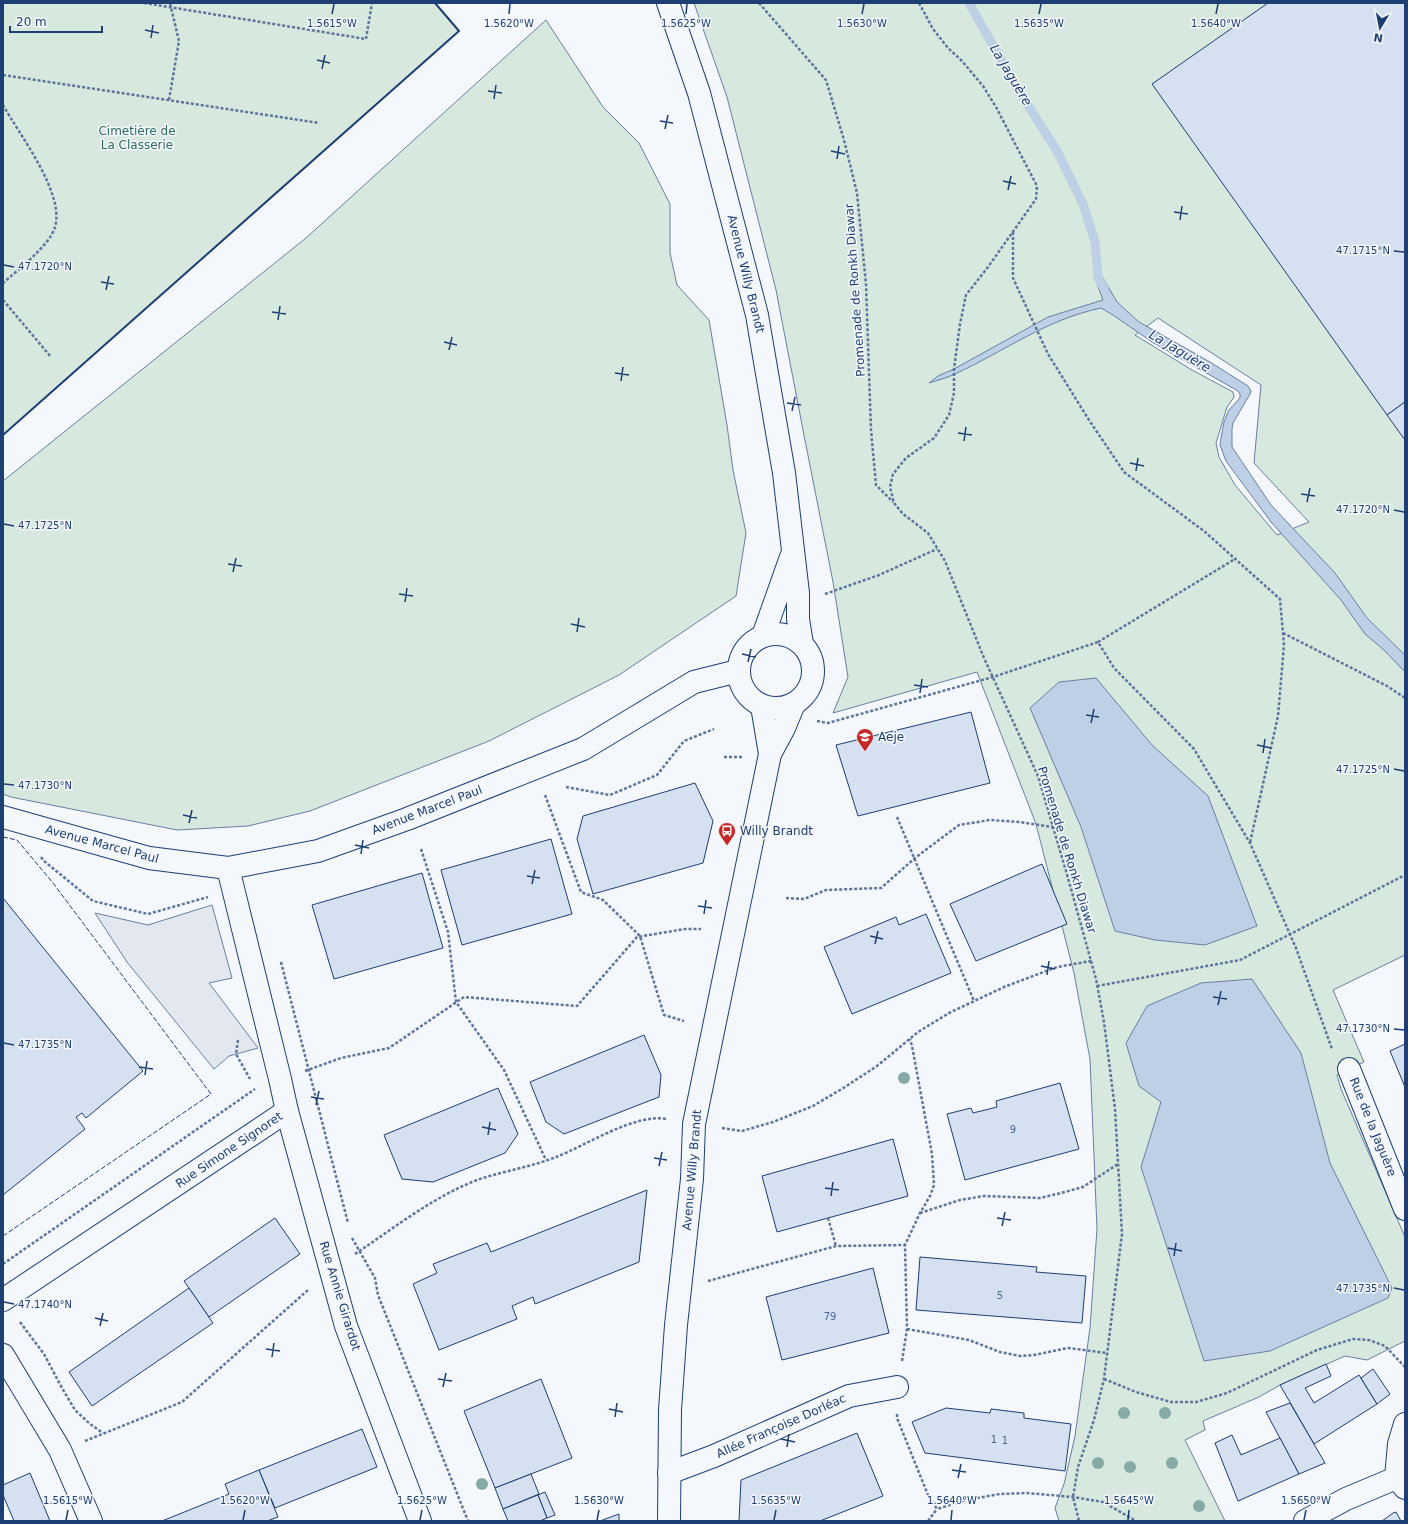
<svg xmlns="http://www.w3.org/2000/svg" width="1408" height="1524" font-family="'DejaVu Sans',sans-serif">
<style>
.green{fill:#d7e8df;stroke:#687fa3;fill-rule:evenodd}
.parking{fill:#e3e8f0;stroke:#687fa3}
.water{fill:#bed0e5;stroke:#687fa3}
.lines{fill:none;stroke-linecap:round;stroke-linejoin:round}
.stream{stroke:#bed0e5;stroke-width:9}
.building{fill:#d5e0f0;stroke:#1d3f73}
.minor-casing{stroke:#1d3f73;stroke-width:24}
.path{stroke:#5e769c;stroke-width:2.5;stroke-dasharray:3 2;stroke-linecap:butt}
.minor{stroke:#f4f7fb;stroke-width:22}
.fence{stroke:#1d3f73;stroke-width:1;stroke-dasharray:5 2;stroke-linecap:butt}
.wall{stroke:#1d3f73;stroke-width:2}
.tree{fill:#86aba6}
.ticks{fill:none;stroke:#1d3f73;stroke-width:1.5}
.labels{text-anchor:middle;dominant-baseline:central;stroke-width:3;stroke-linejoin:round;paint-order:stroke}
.number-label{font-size:10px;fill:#4b6792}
.park-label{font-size:12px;fill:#2c6c60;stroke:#f4f7fb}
.street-label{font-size:12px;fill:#1d3f73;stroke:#f4f7fb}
.poi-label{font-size:12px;fill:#1d3f73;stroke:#f4f7fb;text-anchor:start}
.water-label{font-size:13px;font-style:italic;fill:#1d3f73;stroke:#f4f7fb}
.ticks-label{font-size:10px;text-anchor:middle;fill:#1d3f73;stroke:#f4f7fb;stroke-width:3;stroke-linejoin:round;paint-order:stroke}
</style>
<rect width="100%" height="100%" fill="#f4f7fb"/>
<!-- green -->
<g class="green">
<path d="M3 3H435L459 31 3 435Z"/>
<path d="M694 3H1405V955L1333 990 1364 1062 1337 1075 1341 1089 1405 1237V1341L1367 1360 1345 1356 1280 1385 1259 1397 1203 1421 1205 1430 1185 1440 1225 1521H1059L1055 1508 1064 1484 1075 1436 1090 1328 1097 1229 1090 1059 1074 973 1036 824 977 672 833 713 848 677 833 582 803 430 776 290 727 97ZM1158 318 1261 385 1254 463 1309 522 1277 535 1235 485 1219 457 1216 443 1227 407 1234 397 1233 392 1192 370 1135 335Z"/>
<path d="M546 20 603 107 639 143 670 204V253L677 285 709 320 727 425 733 470 746 533 736 596 619 675 489 741 310 811 248 826 177 830 11 797 3 794V481L306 238Z"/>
</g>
<!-- parking -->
<path class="parking" d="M212 905 232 978 209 983 258 1048 229 1056 214 1069 127 962 95 913 148 925Z"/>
<!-- water -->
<g class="water">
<path d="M1095 278H1103L1117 302 1139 322 1210 362 1248 386 1251 391 1250 394 1233 423 1232 429V447L1271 505 1335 573 1367 618 1405 655V672L1385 651 1365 634 1341 600 1271 522 1226 461 1220 445 1221 438 1224 422 1229 410 1240 398V394L1238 391 1152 342 1113 315 1101 308C1045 320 1005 351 955 374 947 378 938 380 929 383L938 376 954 369 1048 317 1103 300Z"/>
<path d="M1096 678 1152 745 1208 796 1257 926 1205 945 1155 940 1115 931 1081 827 1030 708 1059 682Z"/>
<path d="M1252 979 1301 1053 1330 1163 1392 1288 1388 1298 1270 1351 1204 1361 1141 1167 1161 1102 1139 1086 1126 1043 1147 1006 1201 983Z"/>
</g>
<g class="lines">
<!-- stream -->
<path class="stream" d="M969 3 1020 93 1057 151 1083 204 1095 242 1098 278 1104 288"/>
</g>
<!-- building -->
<g class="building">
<path d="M1268 3H1405V402L1387 415 1152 84Z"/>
<path d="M1405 402V440L1387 415Z"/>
<path d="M971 712 990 783 858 816 836 745Z"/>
<path d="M695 783 713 821 703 863 593 894 577 839 583 816Z"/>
<path d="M551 839 572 914 462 945 441 870Z"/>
<path d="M1042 864 1067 924 976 961 950 904Z"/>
<path d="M422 873 443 948 334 979 312 905Z"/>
<path d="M3 898 143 1071 86 1118 82 1113 76 1117 85 1129 3 1195Z"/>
<path d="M926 914 951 973 852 1014 824 947 896 917 899 925Z"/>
<path d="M644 1035 661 1075 659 1097 564 1134 546 1122 530 1082Z"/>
<path d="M1405 1044V1087L1390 1051Z"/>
<path d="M1060 1083 1079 1149 965 1180 947 1114 971 1108 973 1113 997 1107 996 1101Z"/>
<path d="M498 1088 518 1134 505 1153 433 1182 402 1179 384 1135Z"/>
<path d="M893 1139 908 1196 777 1232 762 1176Z"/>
<path d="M647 1190 639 1262 535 1304 533 1297 512 1306 517 1319 439 1350 413 1284 437 1273 433 1264 487 1243 491 1252Z"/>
<path d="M275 1218 300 1254 209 1317 184 1281Z"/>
<path d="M920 1257 1037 1267 1036 1272 1086 1276 1082 1323 916 1310Z"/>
<path d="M873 1268 889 1333 782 1360 766 1297Z"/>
<path d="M189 1288 213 1323 92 1406 69 1372Z"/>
<path d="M1326 1364 1331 1376 1305 1388 1314 1403 1359 1375 1377 1404 1314 1444 1280 1385Z"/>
<path d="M1373 1369 1390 1394 1377 1404 1361 1378Z"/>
<path d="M541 1379 572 1458 495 1488 464 1411Z"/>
<path d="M1290 1403 1325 1463 1299 1474 1266 1412Z"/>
<path d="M946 1408 990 1413 991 1409 1024 1413V1418L1071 1424 1065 1471 925 1453 912 1422Z"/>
<path d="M362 1429 377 1467 275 1508 259 1470Z"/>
<path d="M857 1433 883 1496 820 1521H739L741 1480Z"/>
<path d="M1232 1435 1241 1455 1280 1438 1299 1474 1238 1501 1215 1443Z"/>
<path d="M259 1470 278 1517 267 1521H162L229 1494 225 1484Z"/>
<path d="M30 1473 50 1521H14L3 1495V1485Z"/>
<path d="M531 1474 539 1494 503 1509 495 1488Z"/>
<path d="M545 1492 555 1515 547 1518 538 1495Z"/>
<path d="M538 1495 547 1518 540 1521H508L503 1509Z"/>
<path d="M1396 1512 1401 1521H1382L1393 1513Z"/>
<path d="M619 1514V1521H600Z"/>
</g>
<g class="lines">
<defs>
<g id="minor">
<path d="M668 3 699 93 757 315 784 473 798 593V619L802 644"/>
<circle cx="776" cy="671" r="37"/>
<path d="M763 636 791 557"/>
<path d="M762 706 770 754"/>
<path d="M3 817 149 858 228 868 318 851 407 819 583 749 694 682 738 671"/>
<path d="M228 868 280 1079 287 1111 346 1326 420 1521"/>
<path d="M1349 1069 1405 1209"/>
<path d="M3 1300 287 1111"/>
<path d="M3 1355 60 1450 91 1521"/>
<path d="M1405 1424 1399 1444 1396 1478 1405 1488"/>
<path d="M669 1473 714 1456 849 1396 897 1387"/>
<path d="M669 1521 670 1410 676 1325 692 1179 694 1124 770 754 784 728 794 704"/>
<path d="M1305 1521 1346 1499 1396 1478"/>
</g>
</defs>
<!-- minor casing -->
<use href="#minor" class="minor-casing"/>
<!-- path -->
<g class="path">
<path d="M144 3 366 39 372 3"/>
<path d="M759 3 826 80 844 140 857 193 866 284 871 430 876 485 893 502"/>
<path d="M919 3 933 29 948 48 962 61 983 86 996 107 1037 186 1036 199 988 267 966 295 960 324 954 369V393L949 415 934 438 906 458 893 474 890 487 894 503 903 514 928 533 945 561 984 658 1038 776 1066 871 1096 979 1104 1022 1115 1109 1122 1234 1104 1379 1094 1420 1078 1467 1073 1497 1079 1521"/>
<path d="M3 75 319 123"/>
<path d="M169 100 179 41 170 3"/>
<path d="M3 105C19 134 65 193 55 227 50 245 18 270 3 283"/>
<path d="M1013 232V278L1048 354 1089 420 1124 472 1204 531 1280 599 1284 645 1278 716 1250 843"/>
<path d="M3 300 51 357"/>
<path d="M825 594 879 575 937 549"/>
<path d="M1283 633 1387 686 1405 698"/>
<path d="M1098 642 1235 559"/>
<path d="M817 721 828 723 993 677 1098 642 1114 668 1194 749 1250 843 1296 948 1332 1049"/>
<path d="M724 757H742"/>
<path d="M566 787 610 795 657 775 684 741 714 729"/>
<path d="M545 795 581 892 603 900 640 936 664 1015 684 1021"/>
<path d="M897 817 974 1001"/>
<path d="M421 849 448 932 456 1002 504 1070 546 1160"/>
<path d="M41 857 44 861 93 901 148 914 208 897"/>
<path d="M786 898 804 899 826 890 881 888 915 858 959 825 990 820 1020 822 1053 827"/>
<path d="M281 962 348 1223"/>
<path d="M1097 986 1240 960 1405 875"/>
<path d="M238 1040 236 1054 250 1079"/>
<path d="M305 1071 341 1058 389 1048 464 997 577 1006 637 937 685 929H701"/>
<path d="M722 1128 742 1131 773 1122 813 1106 845 1087 877 1066 918 1032 949 1013 1004 987 1057 967 1091 961"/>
<path d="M920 1213 960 1200 984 1196 1040 1198 1061 1193 1083 1187 1118 1164"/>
<path d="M828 1218 836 1246"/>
<path d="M352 1238 375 1278 378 1295 468 1521"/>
<path d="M355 1254C394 1228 433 1197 477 1180 503 1171 531 1167 556 1157 587 1145 635 1113 667 1119"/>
<path d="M3 1264 255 1089"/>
<path d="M708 1281 836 1246 905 1245"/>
<path d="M20 1322 44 1354 62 1388 75 1410 90 1424 103 1433"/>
<path d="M907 1329 969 1340 1000 1352 1020 1356 1034 1355 1068 1348 1107 1353"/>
<path d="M902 1361 907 1329 905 1245 920 1213 930 1196 934 1185 932 1154 912 1046 910 1039"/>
<path d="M1104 1379 1136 1392 1171 1402H1196L1227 1393 1317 1350 1353 1339 1369 1340 1385 1346 1405 1367"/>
<path d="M897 1414V1418L928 1495 937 1509 966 1500 1000 1494 1027 1493 1073 1497 1103 1502 1136 1521"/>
<path d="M85 1441 182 1402 308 1290"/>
<path d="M928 1521 937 1509"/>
</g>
<!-- minor -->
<use href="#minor" class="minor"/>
<!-- fence -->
<path class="fence" d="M3 837 17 840 53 883 211 1094 3 1236"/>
<!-- wall -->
<path class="wall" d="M3 435 459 31 435 3"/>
</g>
<!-- trees -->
<g class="tree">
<circle cx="904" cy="1078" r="6"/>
<circle cx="1124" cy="1413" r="6"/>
<circle cx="1165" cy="1413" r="6"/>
<circle cx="1098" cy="1463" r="6"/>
<circle cx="1172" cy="1463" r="6"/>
<circle cx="1130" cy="1467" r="6"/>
<circle cx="482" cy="1484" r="6"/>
<circle cx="1199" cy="1506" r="6"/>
</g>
<!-- ticks -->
<path class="ticks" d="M332 14 334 4M509 14 510 4M686 14 687 4M862 14 864 4M1039 14 1041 4M1216 14 1218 4M145 30 159 33M151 38 153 25M317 60 330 63M322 69 325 55M488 91 502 93M494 99 496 85M660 121 673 123M665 129 668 115M831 151 845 154M837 159 839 146M1003 181 1016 184M1008 190 1011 176M1174 212 1188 214M1180 220 1182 206M1394 251 1404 252M4 265 14 267M101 282 114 284M106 290 109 276M272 312 286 314M278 320 280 306M444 342 457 345M449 350 452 337M615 373 629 375M621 381 623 367M787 403 801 405M792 411 795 397M958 433 972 435M964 441 966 427M1130 463 1144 466M1136 471 1138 458M1301 494 1315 496M1307 502 1310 488M1394 510 1404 512M4 524 14 526M228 564 242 566M233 572 236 558M399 594 413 596M405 602 407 588M571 624 585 627M577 632 579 618M742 654 756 657M748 662 751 649M914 685 928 687M920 693 922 679M1086 715 1099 717M1091 723 1094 709M1257 745 1271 748M1263 753 1265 739M1394 769 1404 771M4 784 14 785M183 815 197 818M189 823 192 810M355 845 369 848M361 854 363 840M527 876 540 878M532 884 535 870M698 906 712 908M704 914 706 900M870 936 883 939M875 944 878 931M1041 966 1055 969M1047 975 1049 961M1213 997 1227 999M1218 1005 1221 991M1394 1029 1404 1030M4 1043 14 1045M139 1067 153 1069M145 1075 147 1061M311 1097 324 1099M316 1105 319 1091M482 1127 496 1130M488 1135 490 1122M654 1158 667 1160M659 1166 662 1152M825 1188 839 1190M831 1196 833 1182M997 1218 1011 1220M1002 1226 1005 1212M1168 1248 1182 1251M1174 1256 1176 1243M1394 1288 1404 1290M4 1302 14 1304M95 1318 108 1321M100 1326 103 1313M266 1349 280 1351M272 1357 274 1343M438 1379 452 1381M443 1387 446 1373M609 1409 623 1412M615 1417 617 1403M781 1439 795 1442M787 1447 789 1434M952 1470 966 1472M958 1478 961 1464M66 1520 68 1510M243 1520 245 1510M420 1520 422 1510M597 1520 599 1510M774 1520 776 1510M951 1520 952 1510M1128 1520 1129 1510M1304 1520 1306 1510"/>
<!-- icons -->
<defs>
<symbol id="school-pin" viewBox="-11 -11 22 30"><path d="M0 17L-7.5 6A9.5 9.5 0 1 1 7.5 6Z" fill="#c62828" stroke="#f4f7fb"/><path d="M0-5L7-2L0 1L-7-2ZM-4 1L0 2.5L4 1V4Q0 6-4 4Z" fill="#fff"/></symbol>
<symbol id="bus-pin" viewBox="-11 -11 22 30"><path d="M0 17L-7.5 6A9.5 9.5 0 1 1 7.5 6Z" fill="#c62828" stroke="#f4f7fb"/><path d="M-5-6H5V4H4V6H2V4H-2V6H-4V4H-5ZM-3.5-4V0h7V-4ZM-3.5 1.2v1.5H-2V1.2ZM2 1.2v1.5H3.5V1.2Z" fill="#fff"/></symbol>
</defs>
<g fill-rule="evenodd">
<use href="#school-pin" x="855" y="727" width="20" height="27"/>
<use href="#bus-pin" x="717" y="821" width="20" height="27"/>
</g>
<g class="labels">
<!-- number labels -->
<g class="number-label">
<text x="1013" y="1129">9</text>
<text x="1000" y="1295">5</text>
<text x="830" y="1316">79</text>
<text x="994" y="1439">1</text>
<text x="1005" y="1440">1</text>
</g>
<!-- park labels -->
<g class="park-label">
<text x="137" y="131">Cimetière de<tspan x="137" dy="14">La Classerie</tspan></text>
</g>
<!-- street labels -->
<g class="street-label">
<text transform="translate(746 274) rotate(76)">Avenue Willy Brandt</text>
<text transform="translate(855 290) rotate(-94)">Promenade de Ronkh Diawar</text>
<text transform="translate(427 810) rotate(-21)">Avenue Marcel Paul</text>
<text transform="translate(102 844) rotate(15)">Avenue Marcel Paul</text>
<text transform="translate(1067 850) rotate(73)">Promenade de Ronkh Diawar</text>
<text transform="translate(1373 1127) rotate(68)">Rue de la Jaguère</text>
<text transform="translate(229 1150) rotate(-34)">Rue Simone Signoret</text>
<text transform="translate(692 1170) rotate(-85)">Avenue Willy Brandt</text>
<text transform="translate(340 1296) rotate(73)">Rue Annie Girardot</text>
<text transform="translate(781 1426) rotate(-24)">Allée Françoise Dorléac</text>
</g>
<!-- poi labels -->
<g class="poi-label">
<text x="878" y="737">Aeje</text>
<text x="740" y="831">Willy Brandt</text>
</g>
<!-- water labels -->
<g class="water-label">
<text transform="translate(1011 75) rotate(59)">La Jaguère</text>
<text transform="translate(1180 351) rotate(31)">La Jaguère</text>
</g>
</g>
<g class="ticks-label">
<text x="332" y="27">1.5615°W</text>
<text x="509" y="27">1.5620°W</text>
<text x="686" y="27">1.5625°W</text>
<text x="862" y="27">1.5630°W</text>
<text x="1039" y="27">1.5635°W</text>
<text x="1216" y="27">1.5640°W</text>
<text x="1363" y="254">47.1715°N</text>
<text x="45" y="270">47.1720°N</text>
<text x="1363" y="513">47.1720°N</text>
<text x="45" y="529">47.1725°N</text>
<text x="1363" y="773">47.1725°N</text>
<text x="45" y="789">47.1730°N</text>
<text x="1363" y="1032">47.1730°N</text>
<text x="45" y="1048">47.1735°N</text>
<text x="1363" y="1292">47.1735°N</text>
<text x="45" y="1308">47.1740°N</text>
<text x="68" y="1504">1.5615°W</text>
<text x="245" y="1504">1.5620°W</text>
<text x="422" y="1504">1.5625°W</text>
<text x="599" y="1504">1.5630°W</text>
<text x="776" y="1504">1.5635°W</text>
<text x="952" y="1504">1.5640°W</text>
<text x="1129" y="1504">1.5645°W</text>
<text x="1306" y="1504">1.5650°W</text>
</g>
<!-- border -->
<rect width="1408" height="1524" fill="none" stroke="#1d3f73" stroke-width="8"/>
<!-- north arrow -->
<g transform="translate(1380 28) rotate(190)" stroke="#f4f7fb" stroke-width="3" paint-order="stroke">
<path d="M0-3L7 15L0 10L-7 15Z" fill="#1d3f73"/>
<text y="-6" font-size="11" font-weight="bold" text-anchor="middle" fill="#1d3f73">N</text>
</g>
<!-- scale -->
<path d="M10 26v6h92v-6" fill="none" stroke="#1d3f73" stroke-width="2"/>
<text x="16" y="26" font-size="12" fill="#1d3f73" stroke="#f4f7fb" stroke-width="3" paint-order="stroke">20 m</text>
</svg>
